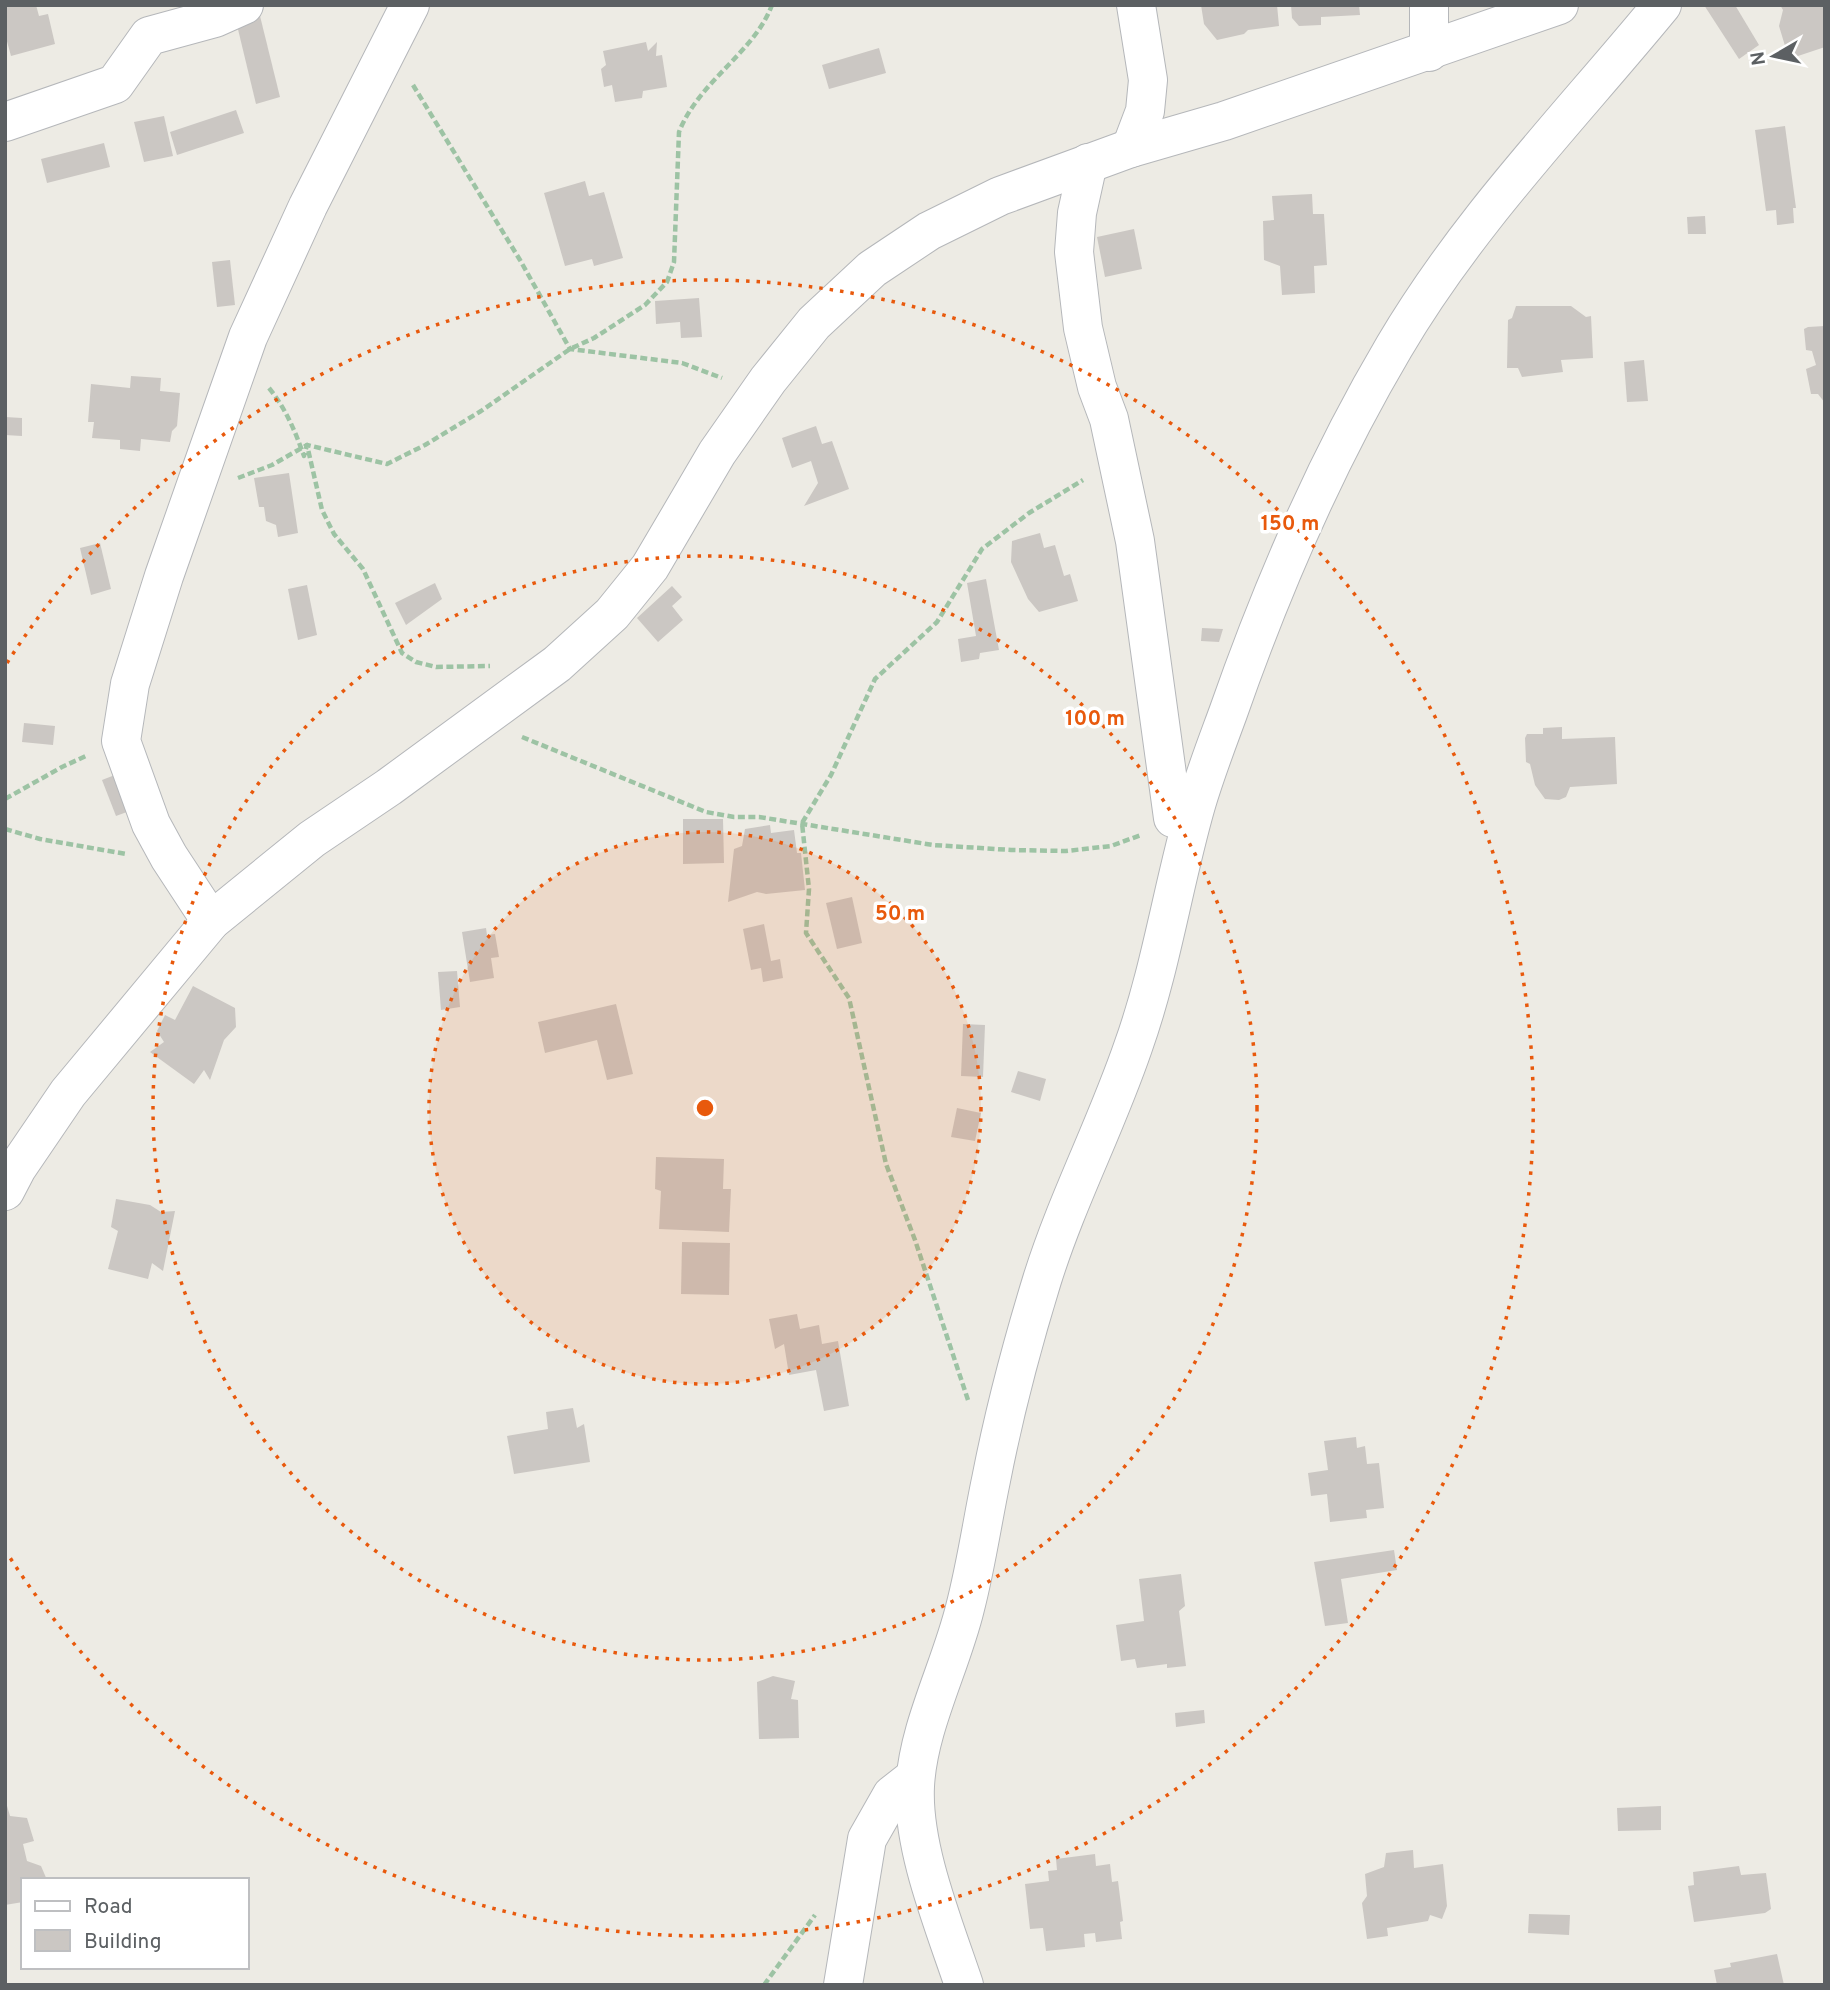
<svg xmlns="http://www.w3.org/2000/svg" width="1830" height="1990" font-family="Overpass,sans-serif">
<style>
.building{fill:#cbc7c3}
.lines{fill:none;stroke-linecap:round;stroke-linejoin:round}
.minor-casing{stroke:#b5b7ba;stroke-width:40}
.path{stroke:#9dc3a4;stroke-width:4.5;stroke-dasharray:7 3.5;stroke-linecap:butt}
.minor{stroke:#fff;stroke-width:38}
.ring{fill:none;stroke:#e8590c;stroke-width:3.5;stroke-dasharray:3.5 7}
.centre{fill:#e8590c;stroke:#fff;stroke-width:3.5}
.ring-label{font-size:21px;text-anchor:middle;font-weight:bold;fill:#e8590c;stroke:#fff;stroke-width:7;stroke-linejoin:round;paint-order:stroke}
</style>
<rect width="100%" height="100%" fill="#edebe4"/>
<!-- building -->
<g class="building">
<path d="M5 5H36L39 16 48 14 55 44 11 56 5 34Z"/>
<path d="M1201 5H1277L1279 26 1248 30 1244 34 1217 40 1204 24Z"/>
<path d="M1291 5H1359L1360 15 1321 17V25L1299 26 1292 18Z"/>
<path d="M1704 5H1735L1759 45 1739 59Z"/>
<path d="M1780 5H1825V47L1789 59 1779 26 1783 10Z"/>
<path d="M260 16 280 97 256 104 236 21Z"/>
<path d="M646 42 648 51 657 42 656 56 662 55 667 87 643 91 642 98 615 102 612 85 604 87 601 69 606 65 603 51Z"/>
<path d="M879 48 886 73 829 89 822 65Z"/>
<path d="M236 110 244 133 177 155 170 132Z"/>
<path d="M164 116 173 156 144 162 134 122Z"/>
<path d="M1785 126 1796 208H1793L1794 223 1777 225 1776 210 1766 211 1755 130Z"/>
<path d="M104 143 110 167 47 183 41 159Z"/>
<path d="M585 181 589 196 604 192 623 258 594 266 592 259 565 266 544 193Z"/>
<path d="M1312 194 1313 214H1324L1327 265 1314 266 1315 293 1282 295 1280 266 1264 260 1263 221 1274 220 1272 196Z"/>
<path d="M1705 216 1706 234H1688L1687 217Z"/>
<path d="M1134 229 1142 269 1105 277 1097 237Z"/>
<path d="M230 260 235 305 217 307 212 262Z"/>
<path d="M699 298 702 337 681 338 680 322 656 324 655 301Z"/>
<path d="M1516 306H1571L1586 317 1591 316 1593 358 1561 360 1563 372 1522 377 1518 368H1507L1508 320 1512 318Z"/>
<path d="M1825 326V403L1818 394H1811L1806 369 1816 365 1812 351 1806 350 1804 329 1808 327Z"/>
<path d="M1644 360 1648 401 1627 402 1624 362Z"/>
<path d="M131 376 161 378 160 391 180 393 177 426 172 431 170 442 141 439 140 451 120 449V440L92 438 94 422H88L91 384 130 388Z"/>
<path d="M5 417 22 418V436L5 435Z"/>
<path d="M816 426 822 444 832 441 849 489 804 506 818 483 811 461 792 468 782 438Z"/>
<path d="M289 473 298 533 278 537 276 525 266 521 264 507H259L254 478Z"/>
<path d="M1040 533 1044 548 1055 545 1064 576 1070 574 1078 601 1039 612 1028 599 1011 562 1012 541Z"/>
<path d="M100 543 111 589 91 595 80 548Z"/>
<path d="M986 579 999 650 980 653 979 659 961 662 958 639 976 636 967 583Z"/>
<path d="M435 583 442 599 406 625 395 603Z"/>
<path d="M307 585 317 635 298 640 288 589Z"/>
<path d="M672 586 682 597 672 606 683 620 658 642 637 618Z"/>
<path d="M1202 628 1223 629 1219 642 1201 641Z"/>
<path d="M24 723 55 726 53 745 22 742Z"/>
<path d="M1562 727V739L1615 737 1617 784 1570 787 1566 797 1559 800 1545 799 1535 785 1530 764 1526 762 1525 738 1527 734H1543V728Z"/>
<path d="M120 773 135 809 116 816 102 780Z"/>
<path d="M683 819H723L724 863 683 864Z"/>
<path d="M770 825 771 833 794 830 797 853H801L805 890 766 894 757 892 728 902 734 849 742 846 745 829Z"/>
<path d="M852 897 862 943 837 949 826 903Z"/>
<path d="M764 924 771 961 780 959 783 978 763 982 761 968 751 970 743 929Z"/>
<path d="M486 928 487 935 495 934 499 957 491 958 494 978 470 982 462 932Z"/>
<path d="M457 971 460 1007 441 1010 438 972Z"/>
<path d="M193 986 235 1008 236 1027 224 1040 210 1080 204 1070 194 1084 150 1052 164 1042 157 1031 165 1015 175 1020Z"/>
<path d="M616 1004 633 1074 607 1080 597 1040 545 1053 538 1022Z"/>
<path d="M963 1024 985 1025 983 1077 961 1076Z"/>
<path d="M1018 1071 1046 1079 1040 1101 1011 1092Z"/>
<path d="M957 1108 981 1113 975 1141 951 1137Z"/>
<path d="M656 1157 724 1159 723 1189H731L729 1232 659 1229 661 1191 655 1189Z"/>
<path d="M116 1199 150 1205 161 1212 175 1211 163 1271 152 1263 148 1279 108 1269 118 1231 111 1227Z"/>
<path d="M682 1242 730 1243 729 1295 681 1294Z"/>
<path d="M797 1314 800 1329 819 1325 822 1344 838 1341 849 1406 824 1411 816 1370 789 1375 784 1344 775 1349 769 1319Z"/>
<path d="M573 1408 577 1428 584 1424 590 1462 514 1474 507 1436 548 1429 546 1412Z"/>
<path d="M1356 1437 1357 1448 1365 1446 1367 1464 1379 1463 1384 1508 1366 1510 1367 1518 1330 1522 1327 1494 1311 1496 1308 1473 1328 1470 1324 1441Z"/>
<path d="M1394 1550 1397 1570 1341 1579 1348 1623 1325 1626 1314 1562Z"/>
<path d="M1181 1574 1185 1606 1179 1611 1186 1666 1167 1668V1664L1137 1668 1135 1659 1121 1661 1116 1625 1144 1621 1139 1579Z"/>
<path d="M773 1676 795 1681 791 1699 798 1700 799 1738 759 1739 757 1682Z"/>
<path d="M1204 1710 1205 1723 1176 1727 1175 1713Z"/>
<path d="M5 1799 10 1816 27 1818 34 1841 23 1844 27 1861 41 1866 47 1880H23V1902L5 1905Z"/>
<path d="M1661 1806V1830L1618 1831 1617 1808Z"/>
<path d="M1413 1850 1414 1868 1443 1864 1447 1906 1442 1919 1430 1915 1428 1921 1387 1928 1388 1936 1367 1939 1362 1903 1367 1896 1365 1874 1384 1867 1386 1853Z"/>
<path d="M1095 1854 1096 1866 1110 1864 1112 1882 1118 1881 1123 1921 1120 1922 1122 1939 1096 1942 1095 1933 1084 1934 1085 1947 1046 1951 1043 1928 1030 1929 1025 1884 1049 1881 1048 1871 1057 1870 1056 1859Z"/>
<path d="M1739 1866 1741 1875 1766 1873 1771 1909 1765 1913 1694 1922 1688 1886 1694 1885 1693 1872Z"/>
<path d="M1529 1914 1570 1915 1569 1935 1528 1933Z"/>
<path d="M1777 1954 1784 1985H1717L1714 1970 1731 1967 1730 1963Z"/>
</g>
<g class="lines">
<defs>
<g id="minor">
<path d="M1429 52V5"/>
<path d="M5 122 115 84 149 36 215 18 244 5"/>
<path d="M1131 148 1145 111 1148 80 1136 5"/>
<path d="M1088 163 1077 213 1074 252 1083 328 1097 387 1109 419 1135 541 1173 818"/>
<path d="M211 921 169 857 151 824 121 741 130 684 164 576 248 337 308 206 410 5"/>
<path d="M5 1191 17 1168 68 1093 211 921 312 839 389 787 557 664 612 614 650 567 717 453 768 380 814 323 872 269 929 231 1000 196 1131 148 1224 121 1559 5"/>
<path d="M843 1985 867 1839 892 1795 915 1777"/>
<path d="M964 1985C944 1925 912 1848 915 1786 918 1727 951 1666 965 1608 976 1566 982 1523 991 1480 1004 1413 1022 1345 1042 1280 1067 1200 1106 1126 1133 1047 1161 969 1173 885 1196 805 1205 774 1217 743 1228 713 1272 587 1326 462 1394 347 1468 221 1570 117 1662 5"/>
</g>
</defs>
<!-- minor casing -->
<use href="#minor" class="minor-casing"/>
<!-- path -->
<g class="path">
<path d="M413 85 520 260 570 349 682 363 722 378"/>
<path d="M269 388C286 409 295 431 304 456L307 445 322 510 334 534 363 569 402 653 416 662 436 667 490 666"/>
<path d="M238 478 272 465 307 445 387 464 425 445 481 411 570 349 594 338 645 305 667 282 674 262 679 132C699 81 754 53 772 5"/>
<path d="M522 737 706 812 734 817H759L933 845 1011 850 1066 851 1111 846 1141 835"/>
<path d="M5 799 62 767 88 755"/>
<path d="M5 829 40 839 126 854"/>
<path d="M968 1400 915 1240 886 1164 849 998 806 933 809 889 802 823 831 775 875 679 937 622 982 549 1029 513 1083 480"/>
<path d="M764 1985 815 1915"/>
</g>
<!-- minor -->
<use href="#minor" class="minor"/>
</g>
<!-- distance rings -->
<circle cx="705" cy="1108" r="276" fill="#e8590c" fill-opacity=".12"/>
<g class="ring">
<circle cx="705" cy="1108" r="276"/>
<circle cx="705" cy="1108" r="552"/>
<path d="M7 663A828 828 0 1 1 7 1553"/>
</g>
<circle cx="705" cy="1108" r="10" class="centre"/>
<g class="ring-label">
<text x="1290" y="530">150 m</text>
<text x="1095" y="725">100 m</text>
<text x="900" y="920">50 m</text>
</g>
<!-- border -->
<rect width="1830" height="1990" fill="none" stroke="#5c6063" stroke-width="14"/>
<!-- legend -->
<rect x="21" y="1878" width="228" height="91" fill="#ffffff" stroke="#bebfc1" stroke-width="2"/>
<rect x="35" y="1901" width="35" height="10" fill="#ffffff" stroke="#bebfc1" stroke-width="2"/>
<text x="84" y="1913" font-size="21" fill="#5c6063">Road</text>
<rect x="35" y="1930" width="35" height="21" fill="#cbc7c3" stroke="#bebfc1" stroke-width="2"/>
<text x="84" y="1948" font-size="21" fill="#5c6063">Building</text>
<!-- north arrow -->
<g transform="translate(1774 56) rotate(261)" stroke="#ffffff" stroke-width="5" paint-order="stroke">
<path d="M0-5L12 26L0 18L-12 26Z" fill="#5c6063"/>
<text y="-10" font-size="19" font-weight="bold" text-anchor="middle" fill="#5c6063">N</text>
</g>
</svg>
